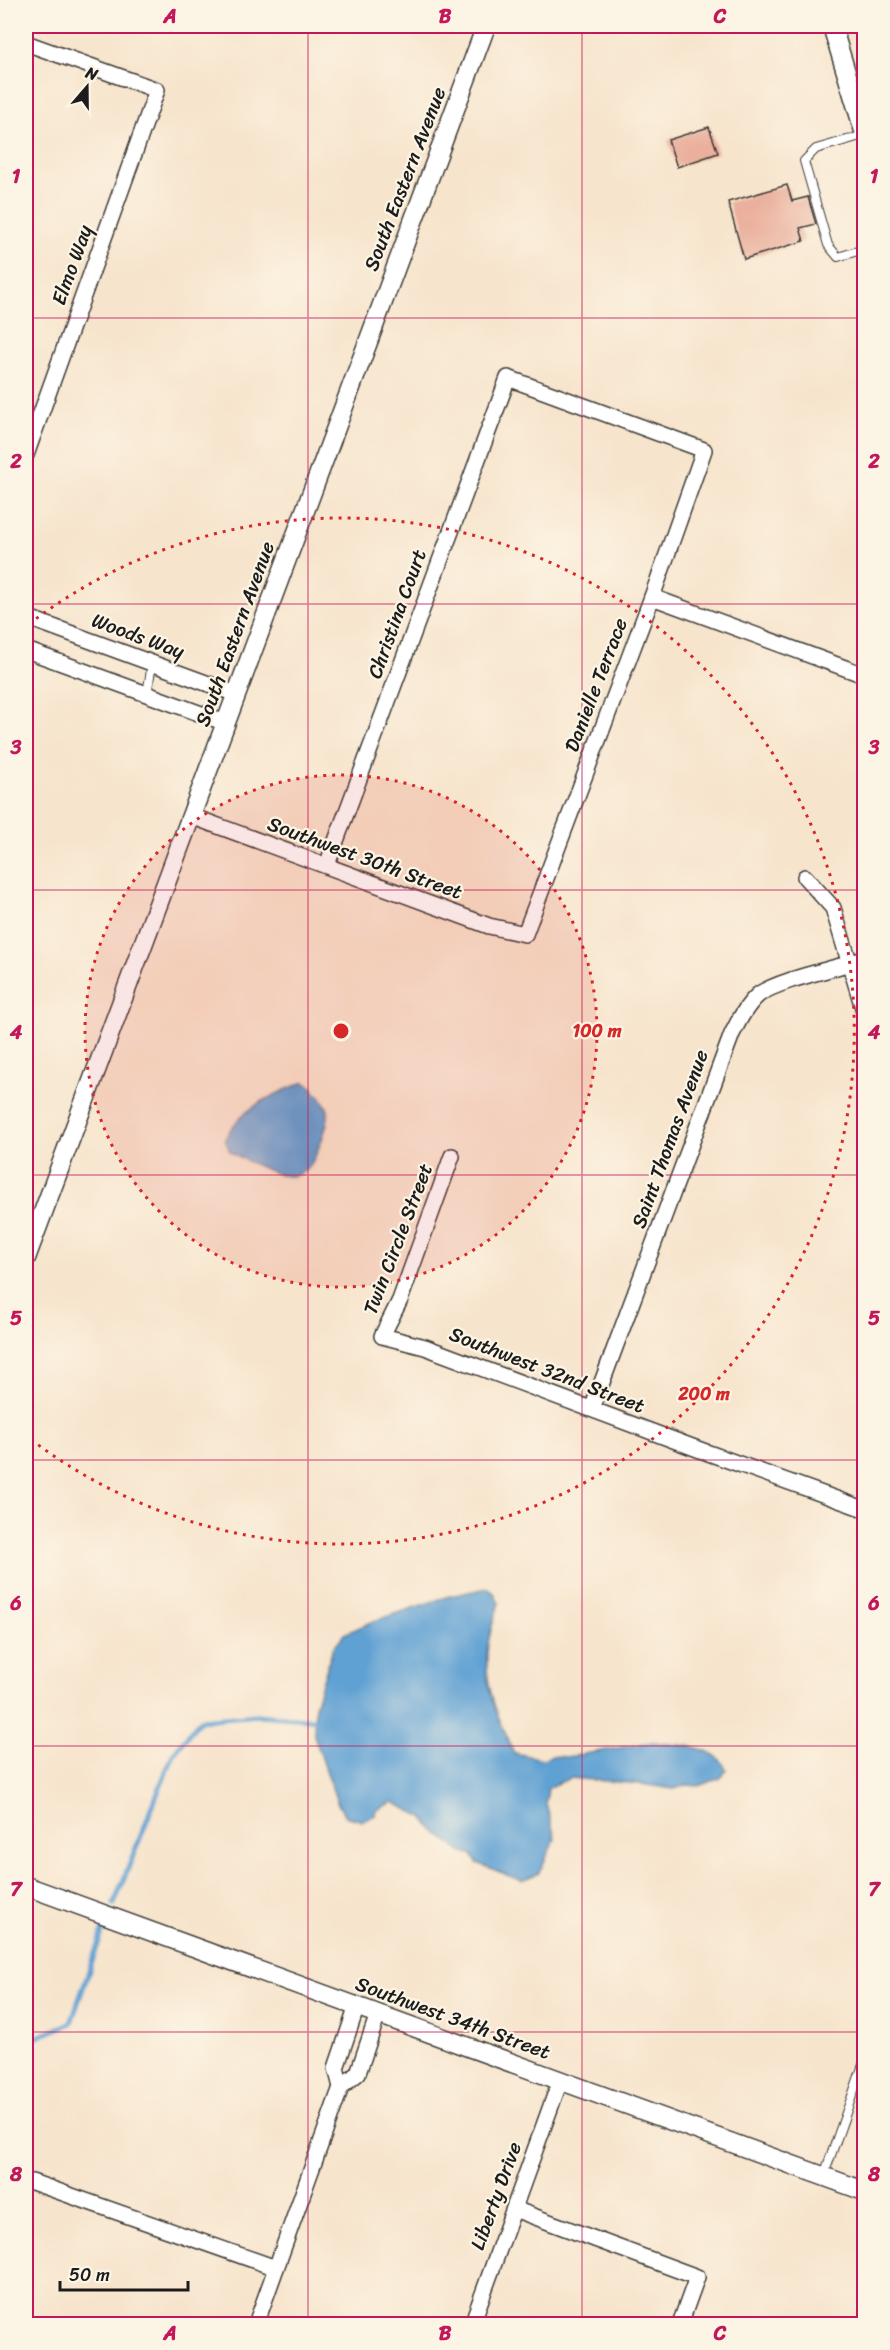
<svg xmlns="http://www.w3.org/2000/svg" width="890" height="2350" font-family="Sriracha,sans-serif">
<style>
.water{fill:#60a1d3;stroke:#3e5e78;stroke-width:1.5}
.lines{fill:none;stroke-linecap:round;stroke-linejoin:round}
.stream{stroke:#60a1d3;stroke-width:5}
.building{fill:#eab09d}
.service-casing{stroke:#3d3a36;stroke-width:10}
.minor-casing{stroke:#3d3a36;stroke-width:18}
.tertiary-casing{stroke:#3d3a36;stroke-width:21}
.service{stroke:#fff;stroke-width:8}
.minor{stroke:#fff;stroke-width:15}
.tertiary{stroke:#fff;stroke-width:18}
.grid{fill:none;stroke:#c2185b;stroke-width:1.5;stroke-opacity:0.55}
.ring{fill:none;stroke:#d62828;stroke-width:3;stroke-dasharray:3 6}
.labels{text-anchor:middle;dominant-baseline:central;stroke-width:4.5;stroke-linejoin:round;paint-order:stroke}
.street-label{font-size:20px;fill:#1c1c1c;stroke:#fcf5e5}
.centre{fill:#d62828;stroke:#fcf5e5;stroke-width:3}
.ring-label{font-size:18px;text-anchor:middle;font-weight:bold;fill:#d62828;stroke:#fcf5e5;stroke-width:4.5;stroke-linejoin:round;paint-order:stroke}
.neatline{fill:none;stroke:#c2185b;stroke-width:2}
.grid-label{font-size:20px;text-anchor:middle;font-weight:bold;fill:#c2185b}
</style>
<rect width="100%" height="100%" fill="#fcf5e5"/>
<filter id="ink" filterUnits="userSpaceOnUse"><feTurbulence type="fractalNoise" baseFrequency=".0167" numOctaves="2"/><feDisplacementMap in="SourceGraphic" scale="12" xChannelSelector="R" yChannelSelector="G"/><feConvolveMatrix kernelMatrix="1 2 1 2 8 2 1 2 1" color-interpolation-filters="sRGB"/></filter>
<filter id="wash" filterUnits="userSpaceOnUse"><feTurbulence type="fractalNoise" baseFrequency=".008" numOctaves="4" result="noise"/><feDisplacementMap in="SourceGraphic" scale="24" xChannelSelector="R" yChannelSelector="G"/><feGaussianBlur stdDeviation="1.35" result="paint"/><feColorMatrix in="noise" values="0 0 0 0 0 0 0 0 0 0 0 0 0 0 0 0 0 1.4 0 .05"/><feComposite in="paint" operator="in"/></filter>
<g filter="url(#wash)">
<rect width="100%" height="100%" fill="#f7e4cc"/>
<!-- water -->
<g class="water">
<path d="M304 1082 312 1087 315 1093 319 1095C322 1099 327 1106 328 1111 330 1123 315 1160 308 1168 304 1172 296 1176 291 1176 277 1177 243 1159 230 1152L225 1139C241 1107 273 1095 304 1082Z"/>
<path d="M487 1588 494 1593 499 1603C495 1616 490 1630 488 1644 482 1683 498 1718 514 1753L543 1759 551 1756 567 1757 653 1742C677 1747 714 1742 726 1769L721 1778 698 1786 687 1785 674 1789 641 1784 570 1778 548 1788 546 1803 555 1838 539 1873 522 1881 477 1863 472 1855 461 1852 433 1830 423 1817 393 1802 377 1810 375 1815 363 1821 345 1816 337 1802 314 1735 315 1706 333 1648 344 1634 374 1621 446 1597Z"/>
</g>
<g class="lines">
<!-- stream -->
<g class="stream">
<path d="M114 1904 173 1754 200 1720 257 1715 320 1720"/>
<path d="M26 2042 71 2023 104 1927"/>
</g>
</g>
<g id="blocks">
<!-- building -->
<g class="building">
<path d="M709 127 718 153 677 167 668 140Z"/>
<path d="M787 185 792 201 808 197 816 224 800 228 804 241 744 259 728 202Z"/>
</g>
</g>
</g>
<g filter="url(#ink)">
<use href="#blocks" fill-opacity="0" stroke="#3d3a36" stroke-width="1.5"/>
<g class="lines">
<defs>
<g id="service">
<path d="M864 135 816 149 804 161 828 245 838 257 864 249"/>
<path d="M147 694 152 664"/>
<path d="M824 2175 864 2062"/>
</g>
<g id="minor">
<path d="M26 43 157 90 26 455"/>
<path d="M652 597 864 675"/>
<path d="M26 617 236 694"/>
<path d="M26 650 226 723"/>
<path d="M191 816 489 926 525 934 652 597 704 450 508 378 327 865"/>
<path d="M805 877 833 908 864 1011"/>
<path d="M452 1156 400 1300 382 1336 425 1347 703 1451 864 1509"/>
<path d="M592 1409 732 1034C739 1020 746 1006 758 995 778 980 838 968 864 959"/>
<path d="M341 2087 336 2068 357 2006"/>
<path d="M32 2182 276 2268"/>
<path d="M514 2209 697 2277 680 2324"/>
<path d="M256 2324 341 2087 358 2073 378 2014"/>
<path d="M472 2324 560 2081"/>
</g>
<g id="tertiary">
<path d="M832 26 864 131"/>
<path d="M26 1258 486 26"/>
<path d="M26 1886 864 2191"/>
</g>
</defs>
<!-- service casing -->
<use href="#service" class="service-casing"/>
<!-- minor casing -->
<use href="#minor" class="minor-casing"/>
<!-- tertiary casing -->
<use href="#tertiary" class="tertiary-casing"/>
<!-- service -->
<use href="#service" class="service"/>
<!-- minor -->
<use href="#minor" class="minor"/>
<!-- tertiary -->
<use href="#tertiary" class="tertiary"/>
</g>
</g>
<!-- grid -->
<path class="grid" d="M308 26V2324M582 26V2324M26 318H864M26 604H864M26 890H864M26 1175H864M26 1460H864M26 1746H864M26 2032H864"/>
<!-- distance rings -->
<circle cx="341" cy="1031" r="256" fill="#d62828" fill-opacity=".12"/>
<g class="ring">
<circle cx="341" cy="1031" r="256"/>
<path d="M29 624A513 513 0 1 1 29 1438"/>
</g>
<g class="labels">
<!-- street labels -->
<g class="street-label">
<text transform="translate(405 179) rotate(-69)">South Eastern Avenue</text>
<text transform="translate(72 265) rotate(-70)">Elmo Way</text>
<text transform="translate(397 614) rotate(-70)">Christina Court</text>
<text transform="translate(235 634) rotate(-70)">South Eastern Avenue</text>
<text transform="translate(138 636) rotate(20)">Woods Way</text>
<text transform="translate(596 685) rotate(-69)">Danielle Terrace</text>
<text transform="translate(365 858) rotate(20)">Southwest 30th Street</text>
<text transform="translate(670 1139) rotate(-70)">Saint Thomas Avenue</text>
<text transform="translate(398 1239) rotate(-69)">Twin Circle Street</text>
<text transform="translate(547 1370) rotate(21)">Southwest 32nd Street</text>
<text transform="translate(453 2018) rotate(20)">Southwest 34th Street</text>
<text transform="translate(496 2196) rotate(-70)">Liberty Drive</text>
</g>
</g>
<circle cx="341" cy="1031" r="9" class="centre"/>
<g class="ring-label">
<text x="597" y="1037">100 m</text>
<text x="704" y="1400">200 m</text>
</g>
<!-- margin -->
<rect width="890" height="2350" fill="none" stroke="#fcf5e5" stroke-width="66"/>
<!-- north arrow -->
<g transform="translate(87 87) rotate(20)" stroke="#fcf5e5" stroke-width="4.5" paint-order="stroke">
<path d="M0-4.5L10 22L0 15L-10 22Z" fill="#1c1c1c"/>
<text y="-9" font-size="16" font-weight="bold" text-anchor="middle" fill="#1c1c1c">N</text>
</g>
<!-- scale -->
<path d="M60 2281v9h128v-9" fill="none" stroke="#1c1c1c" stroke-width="3"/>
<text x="69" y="2281" font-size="18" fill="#1c1c1c" stroke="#fcf5e5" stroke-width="4.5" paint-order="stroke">50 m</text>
<rect x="33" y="33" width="824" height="2284" class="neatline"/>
<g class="grid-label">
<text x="170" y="23">A</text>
<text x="445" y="23">B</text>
<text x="720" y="23">C</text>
<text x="16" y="183">1</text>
<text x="874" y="183">1</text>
<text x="16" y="468">2</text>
<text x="874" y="468">2</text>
<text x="16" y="754">3</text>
<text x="874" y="754">3</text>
<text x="16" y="1039">4</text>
<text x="874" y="1039">4</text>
<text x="16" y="1325">5</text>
<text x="874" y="1325">5</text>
<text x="16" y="1610">6</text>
<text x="874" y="1610">6</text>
<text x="16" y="1896">7</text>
<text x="874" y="1896">7</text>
<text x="16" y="2181">8</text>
<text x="874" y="2181">8</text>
<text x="170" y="2340">A</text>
<text x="445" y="2340">B</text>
<text x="720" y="2340">C</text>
</g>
</svg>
